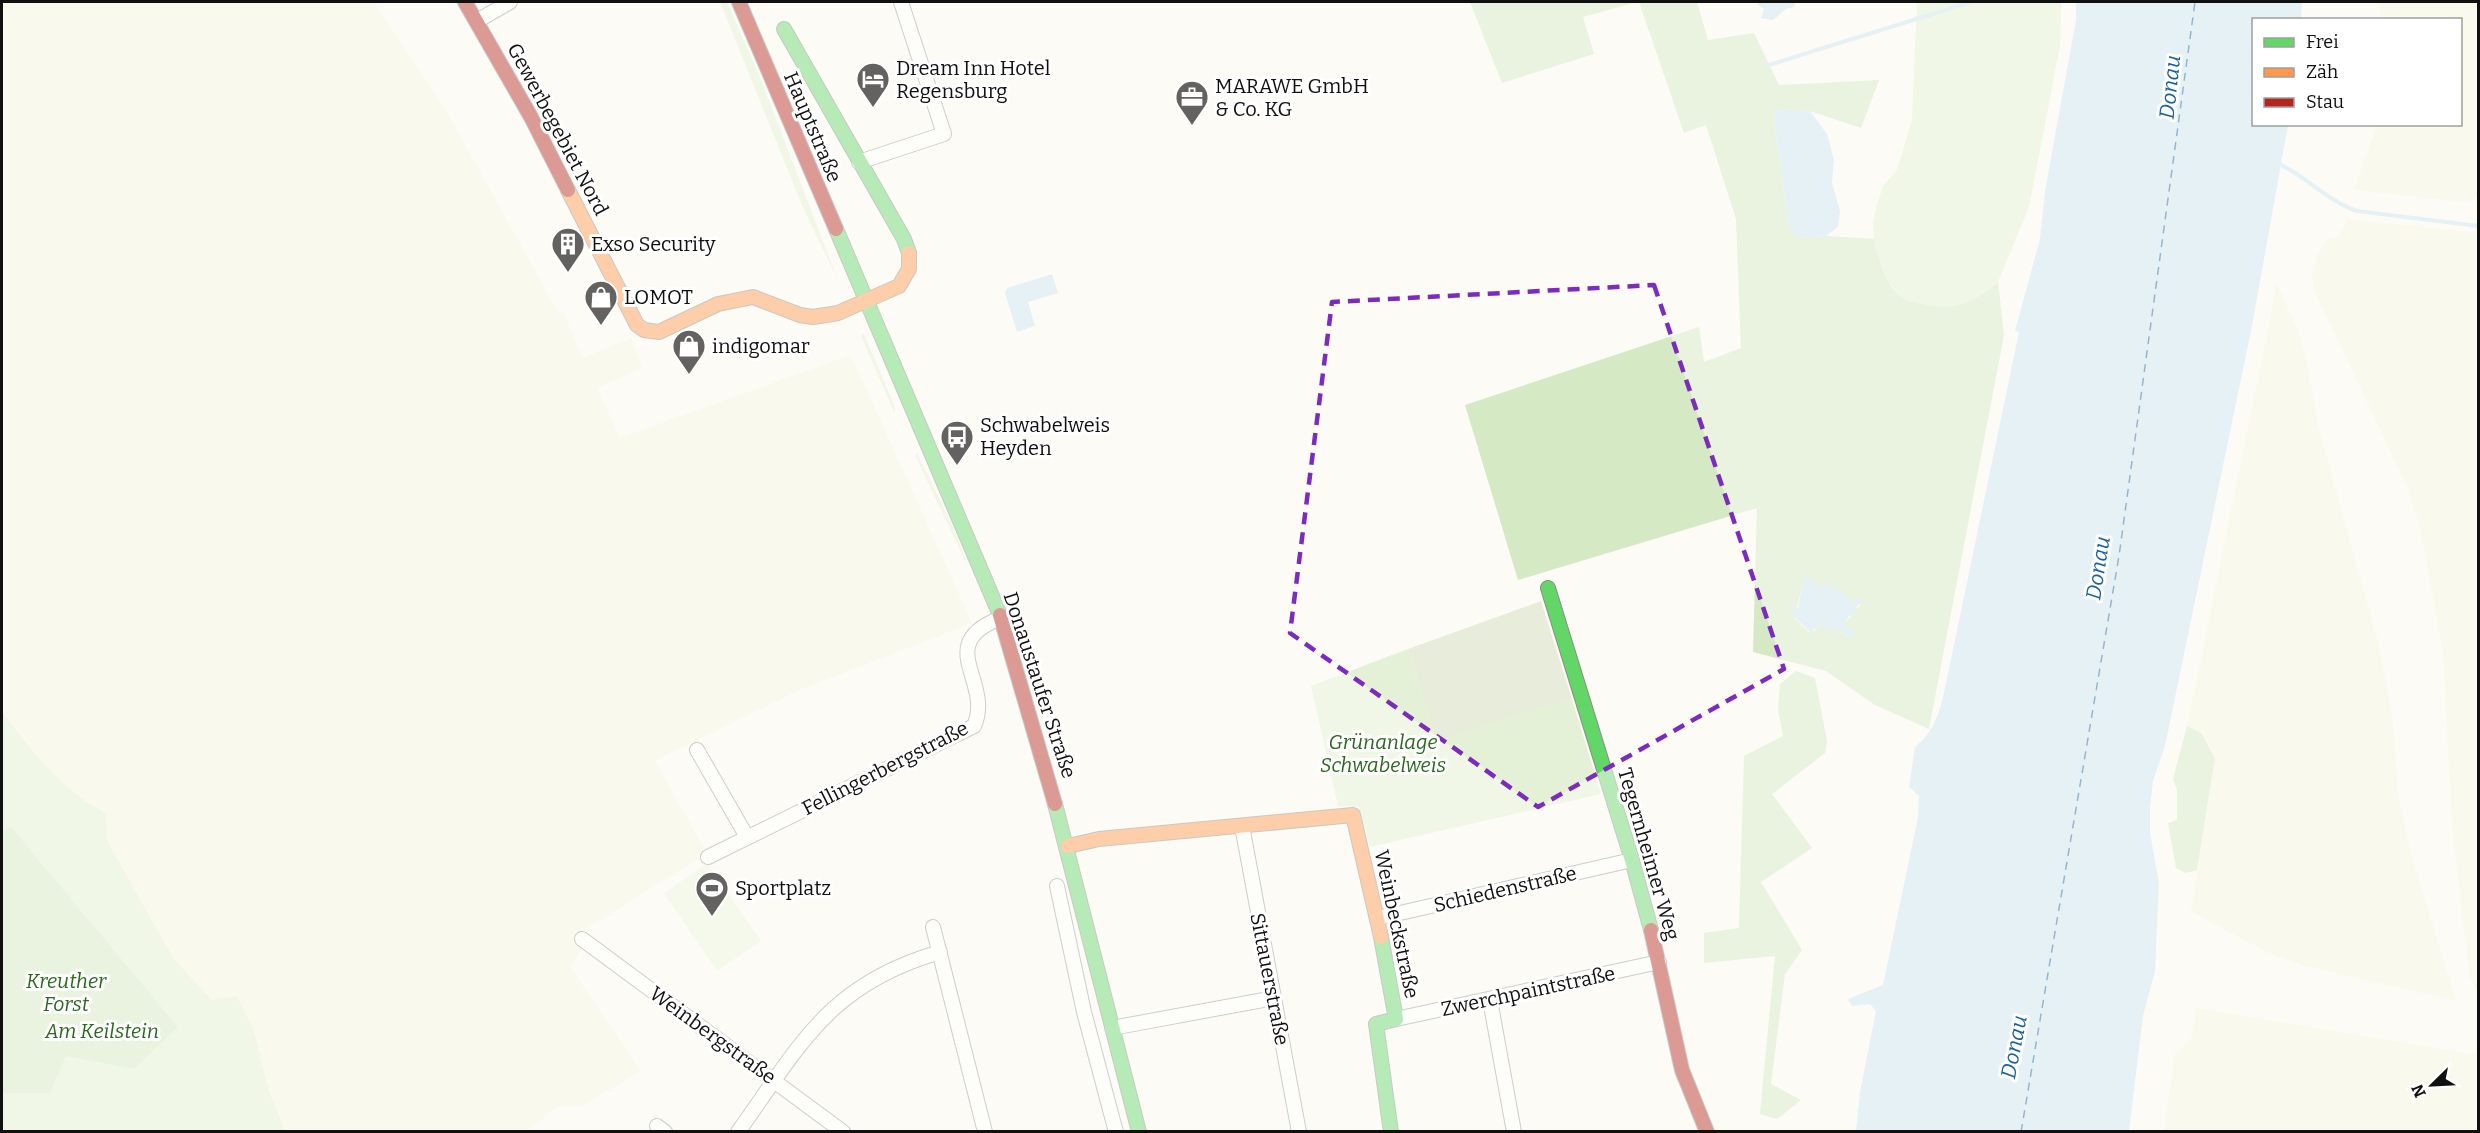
<svg xmlns="http://www.w3.org/2000/svg" width="2480" height="1133" font-family="Bitter,serif">
<style>
.farmland{fill:#f8f7e3}
.green{fill:#e5f1d6}
.forest{fill:#d5e9c4;fill-rule:evenodd}
.cemetery{fill:#e7edda}
.pitch{fill:#eef5e0}
.water{fill:#cce5f5}
.lines{fill:none;stroke-linecap:round;stroke-linejoin:round}
.stream{stroke:#cce5f5;stroke-width:4}
.ferry{stroke:#1a61a0;stroke-width:1.5;stroke-dasharray:8 6;stroke-linecap:butt}
.street-casing{stroke:#969694;stroke-width:16}
.fast-casing{stroke:#8d8c8a;stroke-width:16}
.slow-casing{stroke:#8d8c8a;stroke-width:16}
.jam-casing{stroke:#8d8c8a;stroke-width:16}
.street{stroke:#fffefe;stroke-width:14}
.fast{stroke:#63d668;stroke-width:14}
.slow{stroke:#ff974d;stroke-width:14}
.jam{stroke:#b3261e;stroke-width:14}
.marked{fill:none;stroke:#7b2cbf;stroke-width:4.5;stroke-dasharray:12 8;stroke-linejoin:round}
.labels{text-anchor:middle;dominant-baseline:central;stroke-width:6;stroke-linejoin:round;paint-order:stroke}
.poi-label{font-size:20px;fill:#101010;stroke:#fff;text-anchor:start}
.street-label{font-size:20px;fill:#101010;stroke:#fff}
.park-label{font-size:20px;font-style:italic;fill:#2c6720;stroke:#fff}
.water-label{font-size:21px;font-style:italic;fill:#1a61a0;stroke:#fff}
</style>
<rect width="100%" height="100%" fill="#fcfbf6"/>
<!-- farmland -->
<g class="farmland">
<path d="M2 2H374L446 110 559 314 563 312 583 358 631 338 642 368 597 388 620 438 851 355 972 623 797 691 655 761 707 853 573 937 584 945 570 967 641 1071 580 1107H557L527 1131H285L268 1088 199 1002 146 910 107 840 106 813 82 801 49 772 2 712Z"/>
<path d="M2379 2H2478V195L2474 199 2463 202 2354 190 2377 125 2460 124V20L2381 19Z"/>
<path d="M2348 219 2478 233V994L2469 975 2452 826 2443 653 2420 527 2406 484 2314 290 2312 274 2316 258 2327 238H2338Z"/>
<path d="M2276 281 2298 331 2307 361 2318 425 2377 638 2392 711 2399 800 2414 864 2456 1001 2302 965 2267 952 2191 912 2215 758 2201 733 2187 726 2271 315Z"/>
<path d="M2196 1008 2478 1055V1131H2164L2175 1053 2191 1040Z"/>
</g>
<!-- green -->
<g class="green">
<path d="M720 2H727L760 77 837 278 804 210Z"/>
<path d="M1917 2H2061L2060 46 2029 207 1998 282 1984 295 1967 302 1949 308H1936L1902 299 1888 281 1878 259 1874 239 1873 223 1877 204 1883 186 1897 170 1912 120Z"/>
<path d="M864 334 894 405 895 414 861 336Z"/>
<path d="M917 453 954 529 969 569 915 455Z"/>
<path d="M1408 649 1437 740 1572 699 1601 794 1370 847 1359 807 1338 806 1311 686Z"/>
<path d="M2 712C33 752 60 789 106 813L107 840 146 910 174 959 212 1000 237 996 254 1031 268 1088 285 1131H2Z"/>
</g>
<!-- forest -->
<g class="forest">
<path d="M1470 2H1637L1583 17 1594 54 1502 83Z"/>
<path d="M1639 2H1697L1708 40 1754 33 1779 85 1879 80 1861 128 1810 111 1777 109 1774 120 1789 228 1800 238 1826 236 1874 239C1878 260 1885 283 1901 297 1905 301 1913 302 1918 303 1949 312 1974 304 1998 282L2004 335 1929 729 1875 705 1826 671 1753 652 1757 508 1518 580 1465 405 1699 327 1704 362 1741 348 1736 219 1706 125 1684 133ZM1813 580 1819 590 1823 583 1843 593 1849 600H1864L1845 623 1847 636 1836 629 1821 623 1816 624 1820 627 1810 633 1794 618 1793 606 1797 608 1802 586Z"/>
<path d="M1796 671 1815 678 1827 741 1825 753 1772 794 1812 848 1761 882 1802 950 1785 974 1771 1084 1801 1100 1777 1119 1760 1114 1775 956 1704 963V933L1739 928 1744 756 1783 736 1778 709 1780 684Z"/>
<path d="M2187 726 2201 733 2215 758 2197 870 2186 873 2176 868 2168 823 2177 820V790L2173 779Z"/>
<path d="M11 827 178 1027 134 1069 66 1056 50 1093H2V830Z"/>
</g>
<!-- cemetery -->
<path class="cemetery" d="M1541 601 1572 699 1437 741 1408 649Z"/>
<!-- pitch -->
<path class="pitch" d="M707 863 761 941 717 971 664 893Z"/>
<!-- water -->
<g class="water">
<path d="M1762 2H1795L1794 7 1786 9 1773 20 1761 18 1764 9 1757 4Z"/>
<path d="M2076 2H2302L2301 19 2254 20V124L2288 125 2252 326 2165 746 2153 781 2150 807V833L2159 883 2155 971 2143 1016 2129 1131H1856L1860 1092 1876 1011 1870 1004 1852 1006 1848 999 1883 985 1918 817 1919 796 1909 787 1915 747C1941 727 1943 694 1950 664L2019 332 2015 331 2040 239 2045 191 2076 20Z"/>
<path d="M1777 109 1810 111 1827 134 1834 160 1832 183 1840 211 1838 227 1826 236 1800 238 1789 228 1774 120Z"/>
<path d="M1052 274 1058 293 1028 302 1035 326 1017 332 1005 293 1007 288Z"/>
<path d="M1804 576 1813 580 1819 589 1823 583 1843 593 1849 600H1866L1857 606 1856 613 1849 616 1845 623 1847 629 1853 630 1855 634 1851 638 1836 629 1828 630 1820 623 1816 624 1820 628 1814 629 1811 633 1794 617 1792 606 1798 608Z"/>
</g>
<g class="lines">
<!-- stream -->
<g class="stream">
<path d="M1769 65 1971 2"/>
<path d="M2281 165C2308 178 2328 201 2357 211L2478 226"/>
</g>
<!-- ferry -->
<path class="ferry" d="M2021 1132 2119 556 2195 2"/>
<defs>
<g id="street">
<path d="M477 21 510 2"/>
<path d="M859 162 944 134 901 2"/>
<path d="M697 750 747 837"/>
<path d="M1242 826 1299 1132"/>
<path d="M708 857 974 726C994 682 932 644 1001 618"/>
<path d="M1057 886 1084 1012 1116 1132"/>
<path d="M1378 918 1632 860"/>
<path d="M933 927 985 1132"/>
<path d="M582 939 843 1132"/>
<path d="M1490 1000 1514 1132"/>
<path d="M1396 1019 1659 962"/>
<path d="M1112 1028 1274 998"/>
<path d="M657 1126 665 1132"/>
<path d="M738 1132C801 1044 829 984 940 952"/>
</g>
<g id="fast">
<path d="M784 29 904 239 909 253"/>
<path d="M836 229 1000 615"/>
<path d="M1548 588 1632 860 1651 930"/>
<path d="M1055 804 1139 1132"/>
<path d="M1381 937 1396 1019 1376 1024 1391 1132"/>
</g>
<g id="slow">
<path d="M568 190 637 325 644 330 659 332 718 304 753 297 800 315 813 317 838 313 899 286 909 269V253"/>
<path d="M1068 846 1099 839 1353 815 1381 937"/>
</g>
<g id="jam">
<path d="M465 2 531 117 568 190"/>
<path d="M739 2 836 229"/>
<path d="M1000 615 1055 804"/>
<path d="M1651 930 1682 1070 1707 1132"/>
</g>
</defs>
<!-- street casing -->
<use href="#street" class="street-casing"/>
<!-- fast casing -->
<use href="#fast" class="fast-casing"/>
<!-- slow casing -->
<use href="#slow" class="slow-casing"/>
<!-- jam casing -->
<use href="#jam" class="jam-casing"/>
<!-- street -->
<use href="#street" class="street"/>
<!-- fast -->
<use href="#fast" class="fast"/>
<!-- slow -->
<use href="#slow" class="slow"/>
<!-- jam -->
<use href="#jam" class="jam"/>
</g>
<!-- marked area -->
<path d="M0 0H2480V1133H0ZM1654 285 1784 669 1538 807 1290 633 1332 302Z" fill="#fcfbf6" fill-opacity=".55" fill-rule="evenodd"/>
<path class="marked" d="M1654 285 1784 669 1538 807 1290 633 1332 302Z"/>
<!-- icons -->
<defs>
<symbol id="hotel-pin" viewBox="-11 -11 22 30"><path d="M0 17L-7.5 6A9.5 9.5 0 1 1 7.5 6Z" fill="#636260" stroke="#fff"/><path d="M-6-4.5h1.5V1H6V5H4.5V3h-9V5H-6ZM-4 0a1.8 1.8 0 1 1 3.6 0ZM.5 0V-2.5h3Q6-2.5 6 0Z" fill="#fff"/></symbol>
<symbol id="office-pin" viewBox="-11 -11 22 30"><path d="M0 17L-7.5 6A9.5 9.5 0 1 1 7.5 6Z" fill="#636260" stroke="#fff"/><path d="M-6-3h4V-5.5h4V-3h4V5H-6ZM-1-4.5V-3h2v-1.5ZM-6 0V1H6V0Z" fill="#fff"/></symbol>
<symbol id="building-pin" viewBox="-11 -11 22 30"><path d="M0 17L-7.5 6A9.5 9.5 0 1 1 7.5 6Z" fill="#636260" stroke="#fff"/><path d="M-4-6H4V6H1V3H-1V6H-4ZM-2.5-4.3h1.7v1.8h-1.7ZM.8-4.3h1.7v1.8H.8ZM-2.5-1h1.7V.8h-1.7ZM.8-1h1.7V.8H.8Z" fill="#fff"/></symbol>
<symbol id="shop-pin" viewBox="-11 -11 22 30"><path d="M0 17L-7.5 6A9.5 9.5 0 1 1 7.5 6Z" fill="#636260" stroke="#fff"/><path d="M-5-2.5h2.3a2.7 3.5 0 0 1 5.4 0H5L5.5 6h-11ZM-1.5-2.5h3a1.5 2.3 0 0 0-3 0Z" fill="#fff"/></symbol>
<symbol id="bus-pin" viewBox="-11 -11 22 30"><path d="M0 17L-7.5 6A9.5 9.5 0 1 1 7.5 6Z" fill="#636260" stroke="#fff"/><path d="M-5-6H5V4H4V6H2V4H-2V6H-4V4H-5ZM-3.5-4V0h7V-4ZM-3.5 1.2v1.5H-2V1.2ZM2 1.2v1.5H3.5V1.2Z" fill="#fff"/></symbol>
<symbol id="stadium-pin" viewBox="-11 -11 22 30"><path d="M0 17L-7.5 6A9.5 9.5 0 1 1 7.5 6Z" fill="#636260" stroke="#fff"/><path d="M0-5a6.5 5 0 1 0 0 10a6.5 5 0 1 0 0-10ZM-3.5-1.8h7v3.6h-7Z" fill="#fff"/></symbol>
</defs>
<g fill-rule="evenodd">
<use href="#hotel-pin" x="854" y="60" width="38" height="52"/>
<use href="#office-pin" x="1173" y="78" width="38" height="52"/>
<use href="#building-pin" x="549" y="225" width="38" height="52"/>
<use href="#shop-pin" x="582" y="278" width="38" height="52"/>
<use href="#shop-pin" x="670" y="327" width="38" height="52"/>
<use href="#bus-pin" x="938" y="418" width="38" height="52"/>
<use href="#stadium-pin" x="693" y="869" width="38" height="52"/>
</g>
<g class="labels">
<!-- poi labels -->
<g class="poi-label">
<text x="896" y="68">Dream Inn Hotel<tspan x="896" dy="23">Regensburg</tspan></text>
<text x="1215" y="86">MARAWE GmbH<tspan x="1215" dy="23">&amp; Co. KG</tspan></text>
<text x="591" y="244">Exso Security</text>
<text x="624" y="297">LOMOT</text>
<text x="712" y="346">indigomar</text>
<text x="980" y="425">Schwabelweis<tspan x="980" dy="23">Heyden</tspan></text>
<text x="735" y="888">Sportplatz</text>
</g>
<!-- street labels -->
<g class="street-label">
<text transform="translate(813 127) rotate(67)">Hauptstraße</text>
<text transform="translate(558 129) rotate(62)">Gewerbegebiet Nord</text>
<text transform="translate(1040 685) rotate(72)">Donaustaufer Straße</text>
<text transform="translate(885 768) rotate(-27)">Fellingerbergstraße</text>
<text transform="translate(1649 854) rotate(74)">Tegernheimer Weg</text>
<text transform="translate(1505 889) rotate(-13)">Schiedenstraße</text>
<text transform="translate(1397 924) rotate(78)">Weinbeckstraße</text>
<text transform="translate(1270 979) rotate(79)">Sittauerstraße</text>
<text transform="translate(1528 991) rotate(-12)">Zwerchpaintstraße</text>
<text transform="translate(713 1035) rotate(36)">Weinbergstraße</text>
</g>
<!-- park labels -->
<g class="park-label">
<text x="1383" y="742">Grünanlage<tspan x="1383" dy="23">Schwabelweis</tspan></text>
<text x="66" y="981">Kreuther<tspan x="66" dy="23">Forst</tspan></text>
<text x="102" y="1031">Am Keilstein</text>
</g>
<!-- water labels -->
<g class="water-label">
<text transform="translate(2170 87) rotate(-84)">Donau</text>
<text transform="translate(2098 568) rotate(-81)">Donau</text>
<text transform="translate(2014 1047) rotate(-79)">Donau</text>
</g>
</g>
<!-- border -->
<rect width="2480" height="1133" fill="none" stroke="#101010" stroke-width="6"/>
<!-- legend -->
<rect x="2252" y="18" width="210" height="108" fill="#ffffff" stroke="#9f9f9f" stroke-width="1.5"/>
<rect x="2264" y="38" width="30" height="9" fill="#63d668" stroke="#9f9f9f" stroke-width="1.5"/>
<text x="2306" y="48" font-size="18" fill="#101010">Frei</text>
<rect x="2264" y="68" width="30" height="9" fill="#ff974d" stroke="#9f9f9f" stroke-width="1.5"/>
<text x="2306" y="78" font-size="18" fill="#101010">Zäh</text>
<rect x="2264" y="98" width="30" height="9" fill="#b3261e" stroke="#9f9f9f" stroke-width="1.5"/>
<text x="2306" y="108" font-size="18" fill="#101010">Stau</text>
<!-- north arrow -->
<g transform="translate(2432 1085) rotate(246)" stroke="#ffffff" stroke-width="4.5" paint-order="stroke">
<path d="M0-4.5L10 22L0 15L-10 22Z" fill="#101010"/>
<text y="-9" font-size="16" font-weight="bold" text-anchor="middle" fill="#101010">N</text>
</g>
</svg>
